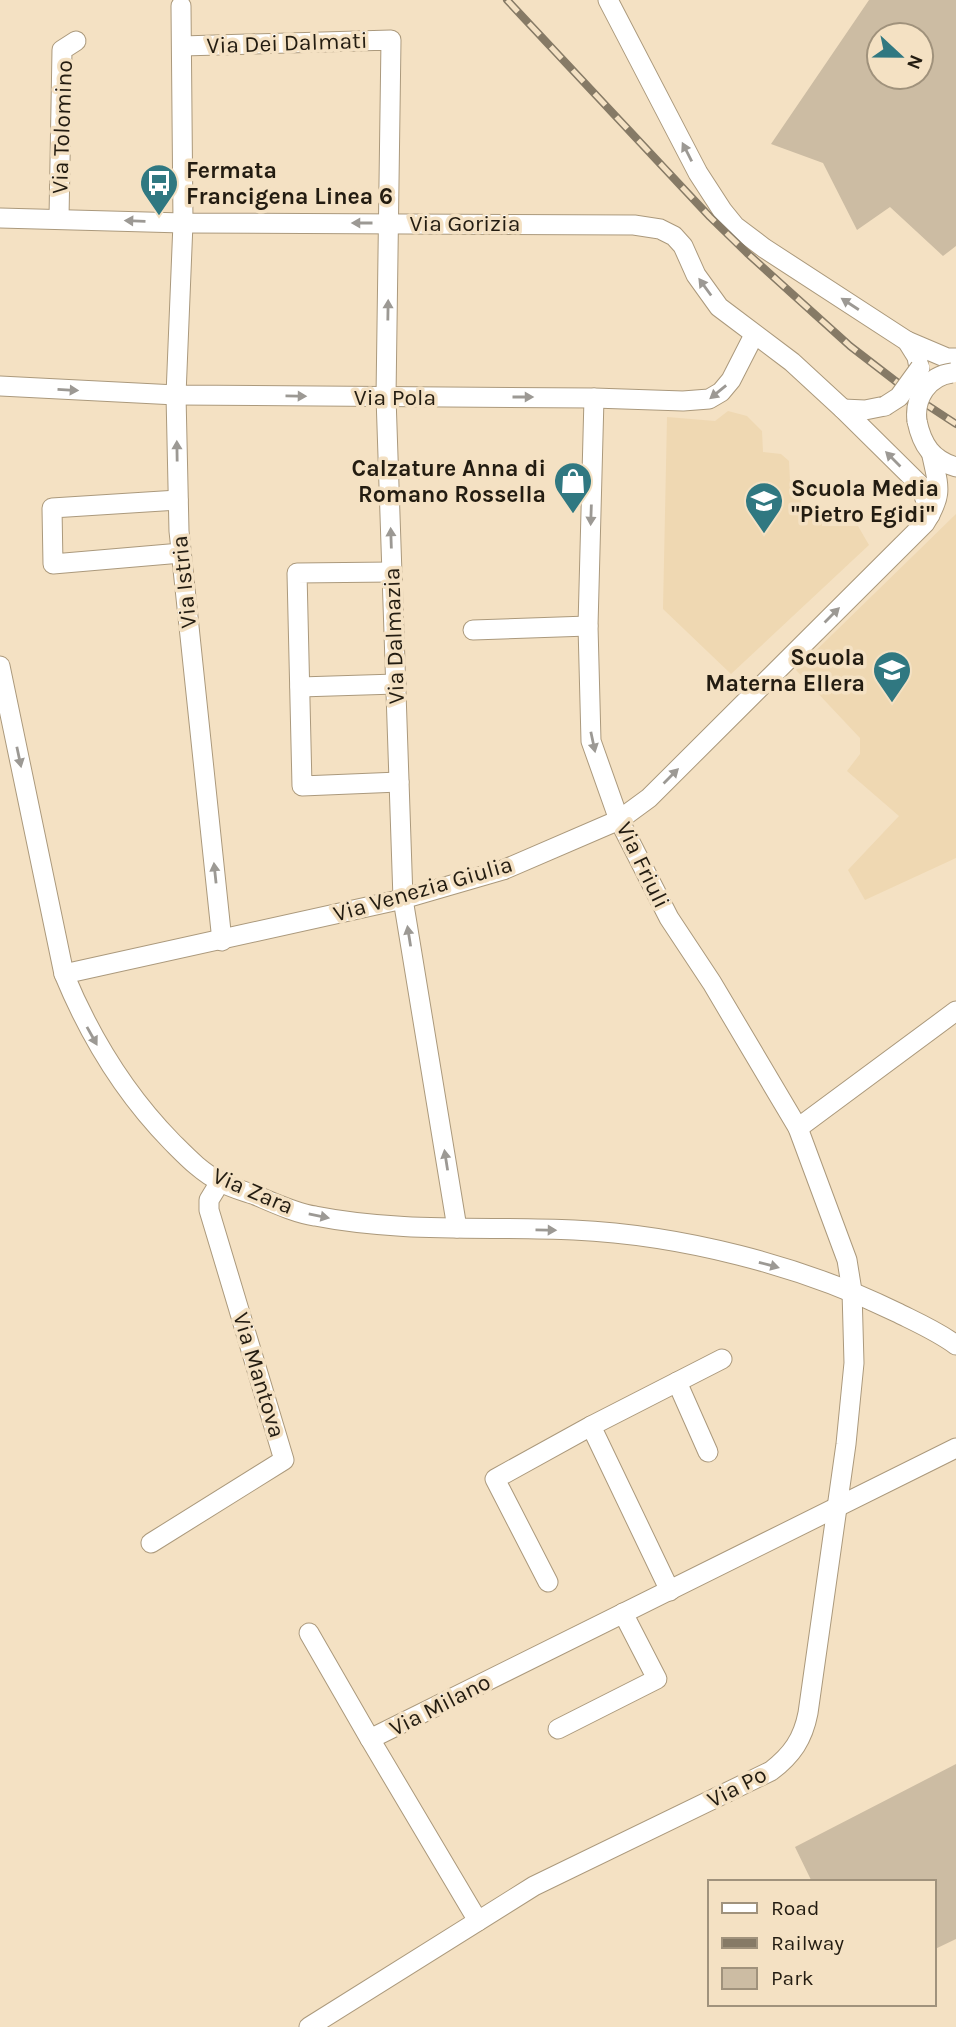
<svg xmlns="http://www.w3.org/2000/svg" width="956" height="2027" font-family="Karla,sans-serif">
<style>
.built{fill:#efd8b2}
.green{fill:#ccbca3;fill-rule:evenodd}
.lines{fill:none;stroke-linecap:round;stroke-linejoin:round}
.street-casing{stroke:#ab997c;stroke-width:21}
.street{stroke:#fff;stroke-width:19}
.rail-casing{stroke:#867a66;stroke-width:8}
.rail{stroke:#f4e1c3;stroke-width:5;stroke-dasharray:16;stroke-linecap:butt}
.street-bridge-casing{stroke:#ab997c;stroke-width:21;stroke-linecap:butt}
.street-bridge{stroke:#fff;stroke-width:19}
.oneway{fill:#9c9994}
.labels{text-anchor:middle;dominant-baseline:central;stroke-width:7;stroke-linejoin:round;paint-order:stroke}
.street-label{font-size:23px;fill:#231c11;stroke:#f4e1c3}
.poi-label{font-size:23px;font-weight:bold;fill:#231c11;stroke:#f4e1c3;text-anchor:start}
</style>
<rect width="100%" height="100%" fill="#f4e1c3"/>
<!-- built -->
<g class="built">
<path d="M728 411 747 416 762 431 763 452 781 454 789 461 790 481 800 482 801 506 822 507V526H858L869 545 731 674 663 609 667 417 715 421Z"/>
<path d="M956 514V858L865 900 848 870 899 816 847 771 860 754V738L796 670Z"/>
</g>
<!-- green -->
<g class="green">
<path d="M869 0H956V246L943 256 890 207 857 230 823 163 771 144ZM879 35H921V77H879Z"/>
<path d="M956 1764V1939L933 1950V1882H812L795 1847Z"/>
</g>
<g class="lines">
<defs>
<g id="street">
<path d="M608 0 698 173 722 210 735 226 764 248 907 341 917 357 922 384"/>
<path d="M181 6 183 223 176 395 179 531 222 941"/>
<path d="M182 46 391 40 386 397 403 899 457 1228"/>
<path d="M0 218 183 223 634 225 660 229 674 236 683 246 696 275 719 307 792 362 843 409 921 486 930 515"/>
<path d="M59 218 62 50 76 41"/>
<path d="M907 341 947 358H956"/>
<path d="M0 386 176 395 594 398 683 401 709 399 721 392 731 380 754 335"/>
<path d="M843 409 865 410 885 406"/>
<path d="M917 421C922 445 932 460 956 467"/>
<path d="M178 500 52 508 53 564 181 553"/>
<path d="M392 572 297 573 302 786 399 782"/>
<path d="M473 630 588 626"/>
<path d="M0 666 64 974C90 1037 124 1093 172 1142 186 1156 202 1173 221 1182 231 1188 244 1191 255 1195 274 1203 295 1213 315 1216 401 1233 488 1226 574 1230 681 1235 800 1265 896 1312 916 1322 937 1331 956 1345"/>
<path d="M300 687 396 684"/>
<path d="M64 974 403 899 503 870 619 820 649 798 925 523C943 494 939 488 932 456"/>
<path d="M798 1128 956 1011"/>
<path d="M677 1382 708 1452"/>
<path d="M151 1543 284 1460 209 1210V1200L220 1182"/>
<path d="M548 1582 495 1479 591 1426"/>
<path d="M670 1591 591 1426 722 1359"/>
<path d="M309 1633 370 1739"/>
<path d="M558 1729 657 1679 623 1613"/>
<path d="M478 1921 370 1739 956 1448"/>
<path d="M309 2027 534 1886 771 1771C792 1755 803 1739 808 1713L846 1444 854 1363 852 1291 847 1260 798 1128 712 983 669 918 619 820 591 741 588 626 594 398"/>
</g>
</defs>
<!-- street casing -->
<use href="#street" class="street-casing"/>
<!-- street -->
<use href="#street" class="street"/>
<defs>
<path id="rail" d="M507 0 710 217 747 253 850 346 924 403 956 424"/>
</defs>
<!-- rail casing -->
<use href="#rail" class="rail-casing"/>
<!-- rail -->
<use href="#rail" class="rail"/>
<defs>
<g id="street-bridge">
<path d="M885 406 899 397 920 368"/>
<path d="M917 421C914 398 928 376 952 373"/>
</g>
</defs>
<!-- street-bridge casing -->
<use href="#street-bridge" class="street-bridge-casing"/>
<!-- street-bridge -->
<use href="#street-bridge" class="street-bridge"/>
</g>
<!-- one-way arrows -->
<defs><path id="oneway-solid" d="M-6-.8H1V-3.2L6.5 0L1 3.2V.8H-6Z" transform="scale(1.75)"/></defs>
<g class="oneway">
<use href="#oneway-solid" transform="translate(687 152) rotate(-117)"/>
<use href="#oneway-solid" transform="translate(135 221) rotate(-178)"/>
<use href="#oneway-solid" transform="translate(362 223) rotate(-180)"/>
<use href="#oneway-solid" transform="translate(705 287) rotate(-126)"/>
<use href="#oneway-solid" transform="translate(850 304) rotate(-147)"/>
<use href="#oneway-solid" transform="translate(388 310) rotate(-89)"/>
<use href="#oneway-solid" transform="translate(68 390) rotate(3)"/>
<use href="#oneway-solid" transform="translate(718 392) rotate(141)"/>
<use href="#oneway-solid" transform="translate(296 396) rotate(1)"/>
<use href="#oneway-solid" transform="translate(523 397)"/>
<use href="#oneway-solid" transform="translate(177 451) rotate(-91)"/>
<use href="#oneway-solid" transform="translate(893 459) rotate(-135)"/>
<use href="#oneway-solid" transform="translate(591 515) rotate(92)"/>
<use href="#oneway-solid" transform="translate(391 538) rotate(-92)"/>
<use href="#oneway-solid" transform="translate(832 615) rotate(-45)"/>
<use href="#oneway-solid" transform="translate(593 742) rotate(78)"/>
<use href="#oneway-solid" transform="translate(19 757) rotate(78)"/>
<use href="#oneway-solid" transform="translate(671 776) rotate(-45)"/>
<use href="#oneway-solid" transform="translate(215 873) rotate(-96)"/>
<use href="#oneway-solid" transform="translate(409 936) rotate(-99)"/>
<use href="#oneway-solid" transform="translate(92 1036) rotate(61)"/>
<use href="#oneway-solid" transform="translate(446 1160) rotate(-99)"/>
<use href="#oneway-solid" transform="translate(319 1216) rotate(11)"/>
<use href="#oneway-solid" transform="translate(546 1230) rotate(1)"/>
<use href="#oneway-solid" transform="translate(769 1265) rotate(15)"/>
</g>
<!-- icons -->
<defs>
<symbol id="bus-pin" viewBox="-11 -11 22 30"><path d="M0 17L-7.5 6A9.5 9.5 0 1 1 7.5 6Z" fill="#307881" stroke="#f4e1c3"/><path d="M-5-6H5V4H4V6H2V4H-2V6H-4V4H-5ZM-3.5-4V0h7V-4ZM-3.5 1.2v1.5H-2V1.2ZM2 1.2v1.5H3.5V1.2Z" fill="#fff"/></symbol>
<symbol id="shop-pin" viewBox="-11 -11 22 30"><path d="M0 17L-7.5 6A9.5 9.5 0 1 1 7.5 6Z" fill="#307881" stroke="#f4e1c3"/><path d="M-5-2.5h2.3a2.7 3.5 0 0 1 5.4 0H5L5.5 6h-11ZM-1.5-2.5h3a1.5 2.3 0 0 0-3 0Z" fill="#fff"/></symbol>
<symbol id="school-pin" viewBox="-11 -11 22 30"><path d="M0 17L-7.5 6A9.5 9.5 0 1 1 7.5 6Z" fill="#307881" stroke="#f4e1c3"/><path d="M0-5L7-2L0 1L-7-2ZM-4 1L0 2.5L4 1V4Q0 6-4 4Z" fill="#fff"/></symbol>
</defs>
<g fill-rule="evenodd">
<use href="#bus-pin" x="137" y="161" width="44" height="60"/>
<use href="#shop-pin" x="551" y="459" width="44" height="60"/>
<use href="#school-pin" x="742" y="479" width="44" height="60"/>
<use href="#school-pin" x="870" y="648" width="44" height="60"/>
</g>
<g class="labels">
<!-- street labels -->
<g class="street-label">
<text transform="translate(287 43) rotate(-2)">Via Dei Dalmati</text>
<text transform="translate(62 127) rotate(-88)">Via Tolomino</text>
<text x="465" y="223">Via Gorizia</text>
<text x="395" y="397">Via Pola</text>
<text transform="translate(184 582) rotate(-96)">Via Istria</text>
<text transform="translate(394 636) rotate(-92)">Via Dalmazia</text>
<text transform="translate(643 865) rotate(64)">Via Friuli</text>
<text transform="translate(423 889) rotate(-16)">Via Venezia Giulia</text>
<text transform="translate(253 1191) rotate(23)">Via Zara</text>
<text transform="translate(259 1375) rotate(73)">Via Mantova</text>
<text transform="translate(440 1705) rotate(-27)">Via Milano</text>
<text transform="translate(737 1787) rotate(-27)">Via Po</text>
</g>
<!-- poi labels -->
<g class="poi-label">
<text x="186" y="170">Fermata<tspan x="186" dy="26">Francigena Linea 6</tspan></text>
<text x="546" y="468" text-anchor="end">Calzature Anna di<tspan x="546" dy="26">Romano Rossella</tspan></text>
<text x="791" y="488">Scuola Media<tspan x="791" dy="26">"Pietro Egidi"</tspan></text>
<text x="865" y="657" text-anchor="end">Scuola<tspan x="865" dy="26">Materna Ellera</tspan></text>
</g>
</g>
<!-- legend -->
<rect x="708" y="1880" width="228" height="126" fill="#f4e1c3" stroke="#a0927c" stroke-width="2"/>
<rect x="722" y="1903" width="35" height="10" fill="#ffffff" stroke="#a0927c" stroke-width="2"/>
<text x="771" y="1915" font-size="21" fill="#231c11">Road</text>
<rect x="722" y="1938" width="35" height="10" fill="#867a66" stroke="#a0927c" stroke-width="2"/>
<text x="771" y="1950" font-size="21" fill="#231c11">Railway</text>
<rect x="722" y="1968" width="35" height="21" fill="#ccbca3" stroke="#a0927c" stroke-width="2"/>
<text x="771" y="1985" font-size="21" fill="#231c11">Park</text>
<!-- north arrow -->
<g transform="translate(900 56) rotate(112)"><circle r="33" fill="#f4e1c3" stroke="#a0927c" stroke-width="2"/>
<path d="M0-5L12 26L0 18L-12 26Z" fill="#307881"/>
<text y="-10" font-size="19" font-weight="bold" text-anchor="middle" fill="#231c11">N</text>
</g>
</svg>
